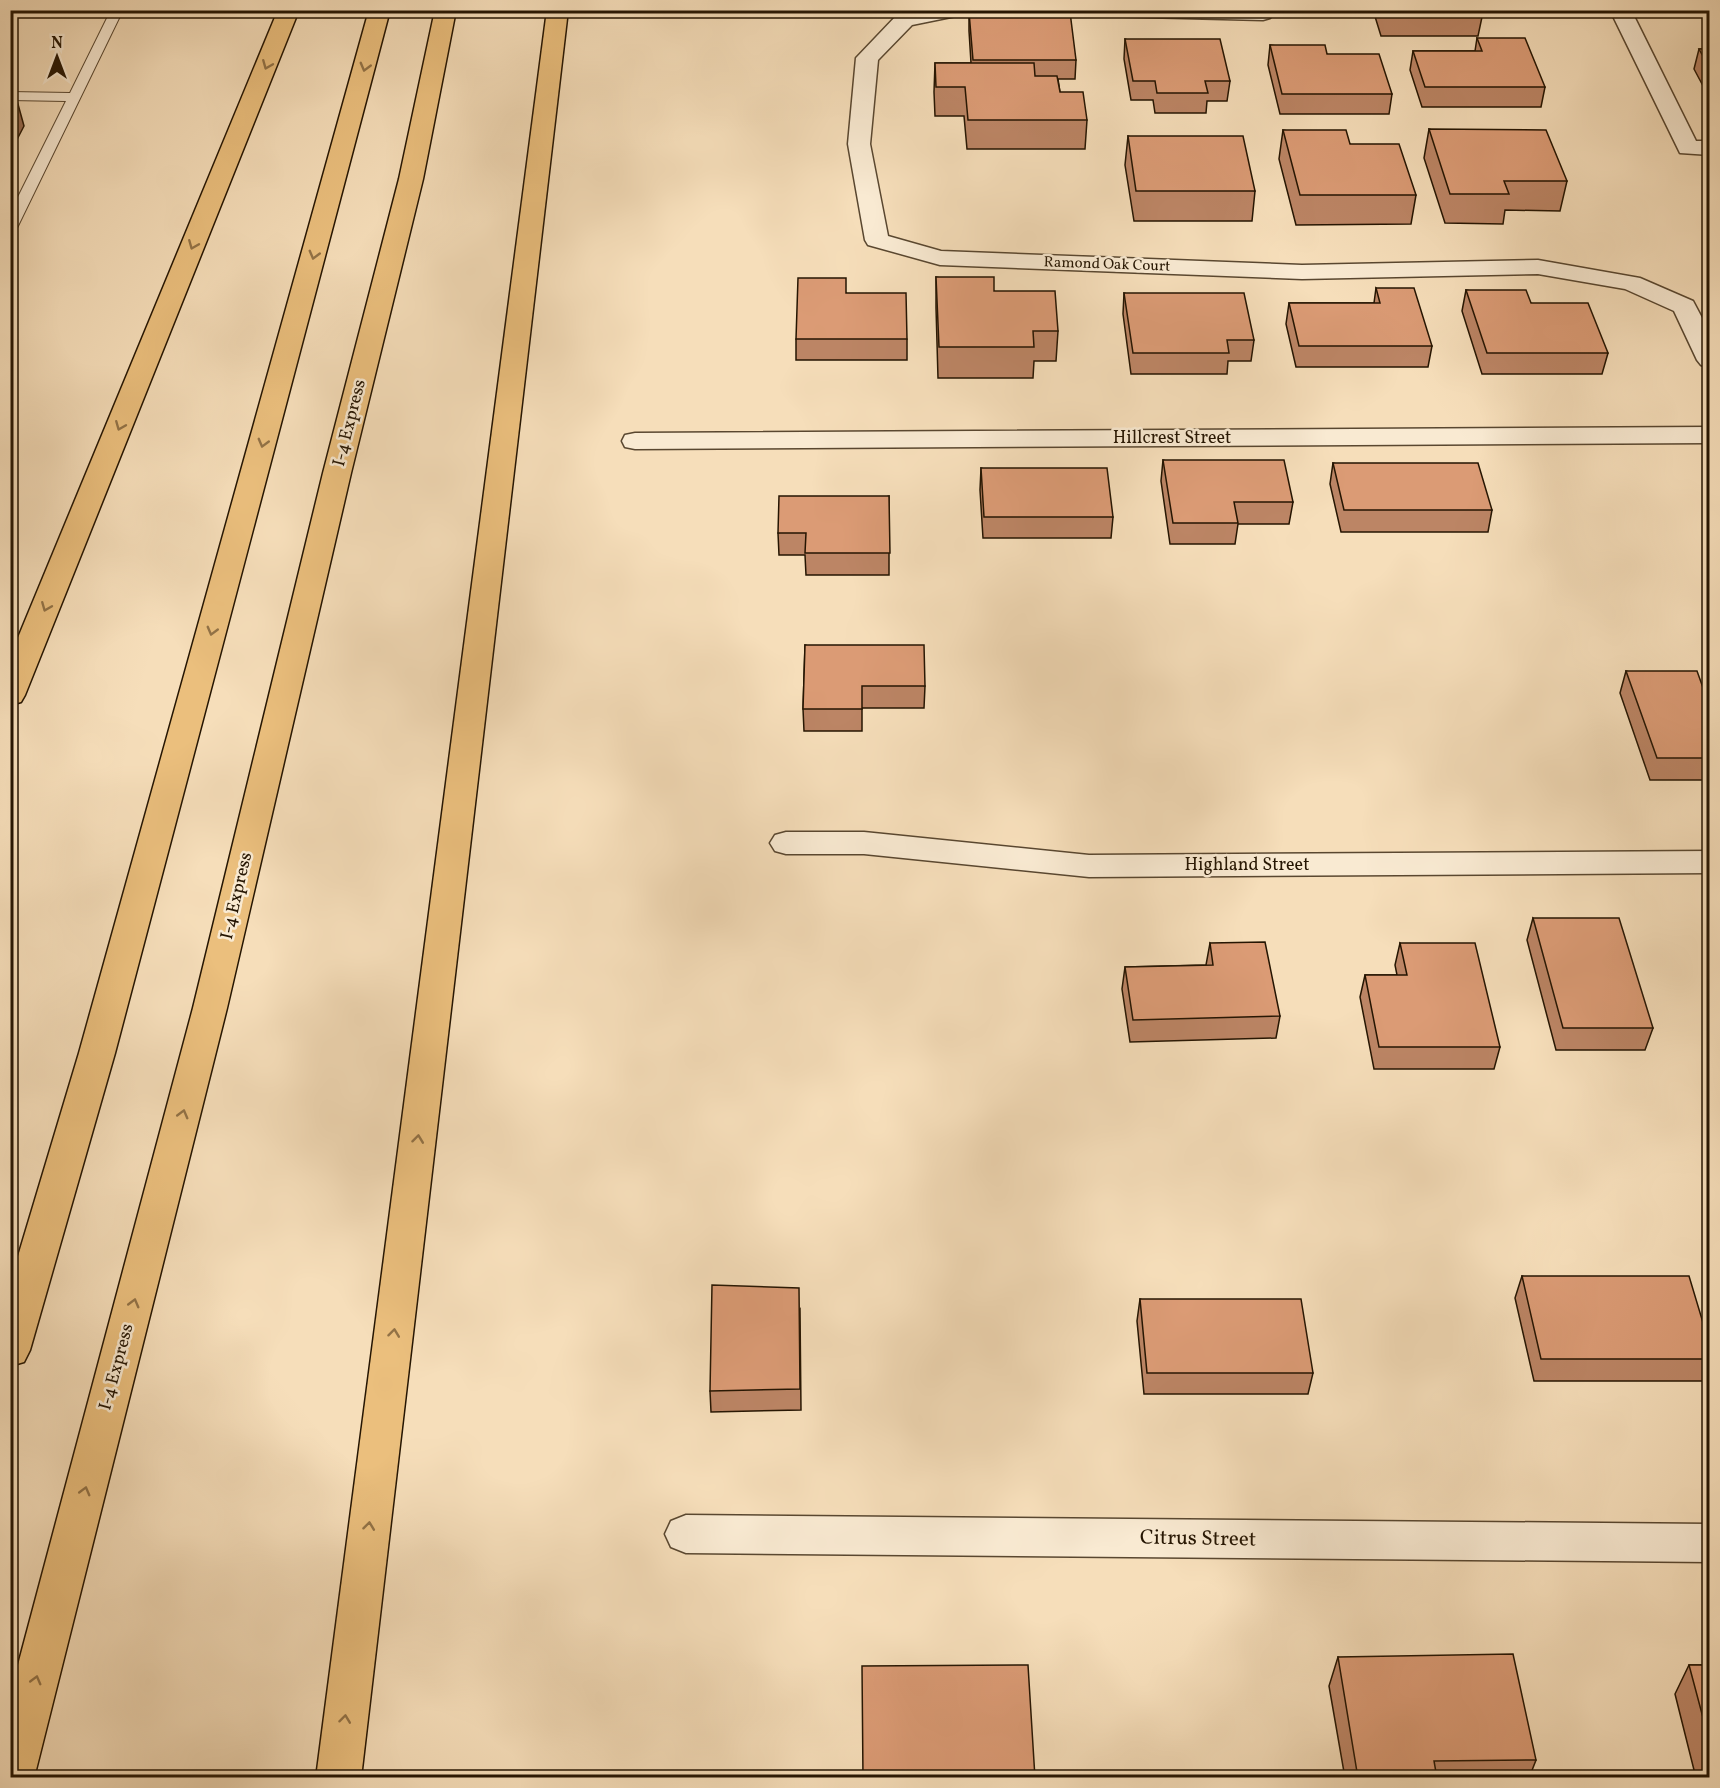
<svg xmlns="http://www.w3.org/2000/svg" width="1720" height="1788" font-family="Vollkorn,serif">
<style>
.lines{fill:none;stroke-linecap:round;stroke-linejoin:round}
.service-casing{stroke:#594730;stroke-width:2}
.minor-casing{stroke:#594730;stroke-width:3}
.motorway-casing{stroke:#251502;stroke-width:3}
.service{fill:#f9ead2;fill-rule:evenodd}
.minor{fill:#f9ead2;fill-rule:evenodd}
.motorway{fill:#ebbf7d;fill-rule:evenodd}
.wall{fill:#bc8565;stroke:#251502;stroke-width:1.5}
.shaded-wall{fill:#996c52;stroke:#251502;stroke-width:1.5}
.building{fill:#db9b75;stroke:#251502;stroke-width:1.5}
.oneway{stroke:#927246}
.labels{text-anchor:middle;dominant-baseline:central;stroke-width:5;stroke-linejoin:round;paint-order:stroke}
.far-street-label{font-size:15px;fill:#251502;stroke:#f9ead2}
.street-label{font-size:18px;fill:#251502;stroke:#f9ead2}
.near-street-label{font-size:21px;fill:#251502;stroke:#f9ead2}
</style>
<rect width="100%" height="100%" fill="#f6deba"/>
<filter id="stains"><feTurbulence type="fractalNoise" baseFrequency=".00333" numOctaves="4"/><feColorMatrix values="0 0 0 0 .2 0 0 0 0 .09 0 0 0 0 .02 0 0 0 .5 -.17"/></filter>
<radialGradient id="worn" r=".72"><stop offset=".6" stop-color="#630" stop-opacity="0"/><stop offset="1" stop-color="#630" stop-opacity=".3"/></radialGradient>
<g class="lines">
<defs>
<path id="service" d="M111 10H123L17 228 10 232V213L66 101 10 100V92L70 93Z"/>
<g id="minor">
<path d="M922 10H969L966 14 912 25 878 60 870 144 888 236 941 251 1302 265 1538 260 1640 278 1693 301 1710 333V368L1701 365 1697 360 1674 311 1625 289 1538 274 1302 279 940 265 868 245 865 240 848 144 856 58 897 15Z"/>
<path d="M1092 10H1271L1274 14 1270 18 1263 20 1102 16 1095 14Z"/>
<path d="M1610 10H1631L1696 141H1710V155L1680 153Z"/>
<path d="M1710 427V443L635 449 625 447 622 441 625 435 635 433Z"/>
<path d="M786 832H864L1089 855 1710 851V873L1089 877 864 854H786L775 851 770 843 775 835Z"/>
<path d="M686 1515 1710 1524V1562L686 1553 671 1547 665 1534 671 1521Z"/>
</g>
<g id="motorway">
<path d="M278 10H299L25 695 21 702 10 705V657Z"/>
<path d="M369 10H390L115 1053 30 1350 24 1362 10 1366V1283L79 1053Z"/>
<path d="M435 10H456L423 179 351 473 227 1008 34 1778H10V1695L193 1008 323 473 399 179Z"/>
<path d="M547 10H568L361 1778H316Z"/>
</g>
</defs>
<!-- service casing -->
<use href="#service" class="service-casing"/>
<!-- minor casing -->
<use href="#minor" class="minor-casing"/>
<!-- motorway casing -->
<use href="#motorway" class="motorway-casing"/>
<!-- service -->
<use href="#service" class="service"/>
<!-- minor -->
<use href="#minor" class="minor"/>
<!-- motorway -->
<use href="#motorway" class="motorway"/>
</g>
<!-- wall -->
<g class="wall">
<path d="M1373 10H1479L1482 17 1478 36H1381Z"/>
<path d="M1661 10H1710V15H1664Z"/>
<path d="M969 12 1076 60 1075 79H1058L1060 92 1087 120 1085 149H967L964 116H935L934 92 935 63H971L969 31Z"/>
<path d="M1477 38 1545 87 1541 107H1422L1410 70 1413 51H1475Z"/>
<path d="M1125 39 1230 81 1227 101H1207L1206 113H1155L1153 100H1131L1124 59Z"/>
<path d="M1270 45 1327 54 1392 94 1389 114H1280L1268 65Z"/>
<path d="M1699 49H1710V99L1694 69Z"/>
<path d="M1429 129 1567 181 1560 211 1505 210 1503 224 1445 223 1424 158Z"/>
<path d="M1283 130 1350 144 1416 195 1411 224 1296 225 1279 159Z"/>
<path d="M1128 136 1255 191 1252 221H1134L1125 165Z"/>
<path d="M936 277 994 291 1058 331 1056 361H1034L1033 378H938L936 308Z"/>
<path d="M1376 288 1432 346 1428 367H1296L1286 324 1289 303H1374Z"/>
<path d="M1466 290 1531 303 1608 353 1602 374H1482L1462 311Z"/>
<path d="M846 293 907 339V360H796V339Z"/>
<path d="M1124 293 1254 340 1251 361H1228L1227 374H1131L1123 314Z"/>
<path d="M1163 460 1293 502 1289 524H1238L1235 544H1170L1161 481Z"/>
<path d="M1333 463 1492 510 1488 532H1341L1330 484Z"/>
<path d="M981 468 1113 517 1111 538H983L980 490Z"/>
<path d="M889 496V575H806L805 555H779L778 533Z"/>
<path d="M805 645 925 686 924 708H862V731H804L803 709Z"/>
<path d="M1626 671 1706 696H1710V780H1650L1620 693Z"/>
<path d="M1533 918 1653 1028 1645 1050H1556L1527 940Z"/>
<path d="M1210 943 1280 1016 1276 1038 1130 1042 1122 989 1125 967 1206 965Z"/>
<path d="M1400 943 1500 1047 1494 1069H1374L1360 997 1365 975H1397L1395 965Z"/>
<path d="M1522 1276 1710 1346V1369L1704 1381H1534L1515 1298Z"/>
<path d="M1140 1299 1313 1373 1308 1394H1144L1137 1321Z"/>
<path d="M800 1309 801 1410 711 1412 710 1391Z"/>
<path d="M1338 1657 1536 1760 1529 1778H1345L1329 1686Z"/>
<path d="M1689 1665H1710V1778H1696L1675 1694Z"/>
</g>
<!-- shaded-wall -->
<path class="shaded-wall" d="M16 97 24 126 10 153V108Z"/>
<!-- building -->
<g class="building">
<path d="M1382 10H1479L1482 17H1384Z"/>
<path d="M969 12H1070L1076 60H973Z"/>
<path d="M1477 38H1525L1545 87H1425L1413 51H1482Z"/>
<path d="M1125 39H1220L1230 81H1205L1208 93H1157L1155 81H1133Z"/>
<path d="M1270 45H1325L1327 54H1379L1392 94H1282Z"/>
<path d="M1699 49H1710V69Z"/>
<path d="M935 63H1034L1035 76H1057L1060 92H1083L1087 120H968L965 87H936Z"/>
<path d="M10 97H16L10 108Z"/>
<path d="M1429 129 1546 130 1567 181H1504L1509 194H1450Z"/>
<path d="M1283 130H1346L1350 144H1399L1416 195H1300Z"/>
<path d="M1128 136H1243L1255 191H1136Z"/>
<path d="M936 277H994V291H1055L1058 331H1033L1034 347H939Z"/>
<path d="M798 278H846V293H906L907 339H796Z"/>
<path d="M1376 288H1414L1432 346H1299L1289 303H1380Z"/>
<path d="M1466 290H1526L1531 303H1588L1608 353H1487Z"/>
<path d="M1124 293H1244L1254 340H1227L1229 353H1133Z"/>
<path d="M1163 460H1284L1293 502H1234L1238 523H1173Z"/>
<path d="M1333 463H1478L1492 510H1344Z"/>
<path d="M981 468H1107L1113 517H984Z"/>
<path d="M779 496H889L890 553H805L806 533H778Z"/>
<path d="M805 645H924L925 686H862V709H803Z"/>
<path d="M1626 671H1697L1706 696H1710V758H1657Z"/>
<path d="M1533 918H1619L1653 1028H1563Z"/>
<path d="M1265 942 1280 1016 1133 1020 1125 967 1213 965 1210 943Z"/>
<path d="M1400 943H1475L1500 1047H1379L1365 975H1407Z"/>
<path d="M1522 1276H1689L1710 1346V1359H1541Z"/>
<path d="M712 1285 799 1288 800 1389 710 1391Z"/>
<path d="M1140 1299H1301L1313 1373H1147Z"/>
<path d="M1513 1654 1536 1760 1434 1761 1437 1778H1358L1338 1657Z"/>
<path d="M1028 1665 1035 1778H863L862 1666Z"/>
<path d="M1689 1665H1710V1744Z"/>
</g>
<!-- one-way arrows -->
<defs><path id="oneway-chevron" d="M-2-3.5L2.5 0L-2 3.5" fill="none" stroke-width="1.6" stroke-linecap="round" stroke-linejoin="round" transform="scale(1.5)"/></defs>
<g class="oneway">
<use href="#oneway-chevron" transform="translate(267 65) rotate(112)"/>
<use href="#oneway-chevron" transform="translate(365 67) rotate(105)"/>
<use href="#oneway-chevron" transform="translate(193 245) rotate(112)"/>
<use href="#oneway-chevron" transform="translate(314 255) rotate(105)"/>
<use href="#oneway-chevron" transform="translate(120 426) rotate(112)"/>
<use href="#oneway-chevron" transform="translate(263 443) rotate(105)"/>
<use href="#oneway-chevron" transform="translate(46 607) rotate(112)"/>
<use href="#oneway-chevron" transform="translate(212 631) rotate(105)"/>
<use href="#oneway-chevron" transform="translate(183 1114) rotate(-75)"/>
<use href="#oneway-chevron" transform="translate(418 1139) rotate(-83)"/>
<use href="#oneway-chevron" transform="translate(134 1303) rotate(-75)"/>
<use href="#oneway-chevron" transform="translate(394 1333) rotate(-83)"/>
<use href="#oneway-chevron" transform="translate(85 1491) rotate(-75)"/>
<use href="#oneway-chevron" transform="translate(369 1526) rotate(-83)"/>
<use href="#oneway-chevron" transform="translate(36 1680) rotate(-75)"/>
<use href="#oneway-chevron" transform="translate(345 1719) rotate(-83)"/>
</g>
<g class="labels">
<!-- far-street labels -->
<g class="far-street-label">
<text transform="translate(1107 265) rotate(2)">Ramond Oak Court</text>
</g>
<!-- street labels -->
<g class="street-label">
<text transform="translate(350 423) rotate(-76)">I-4 Express</text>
<text x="1172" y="438">Hillcrest Street</text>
<text x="1247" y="865">Highland Street</text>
<text transform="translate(237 896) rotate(-77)">I-4 Express</text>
<text transform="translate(117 1367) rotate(-75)">I-4 Express</text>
</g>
<!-- near-street labels -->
<g class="near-street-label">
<text transform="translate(1198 1539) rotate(1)">Citrus Street</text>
</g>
</g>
<!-- margin -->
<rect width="1720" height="1788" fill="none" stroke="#f6deba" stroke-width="36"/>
<rect x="12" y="12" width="1696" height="1764" fill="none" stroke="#251502" stroke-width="3"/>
<rect x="18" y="18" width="1684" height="1752" fill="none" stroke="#251502" stroke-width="1.5"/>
<!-- north arrow -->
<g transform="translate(57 57)" stroke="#f9ead2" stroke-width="4.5" paint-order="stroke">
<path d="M0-4.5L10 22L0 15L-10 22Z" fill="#251502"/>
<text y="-9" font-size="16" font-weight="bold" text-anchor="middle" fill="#251502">N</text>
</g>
<rect width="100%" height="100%" filter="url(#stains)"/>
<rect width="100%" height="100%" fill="url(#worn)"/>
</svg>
